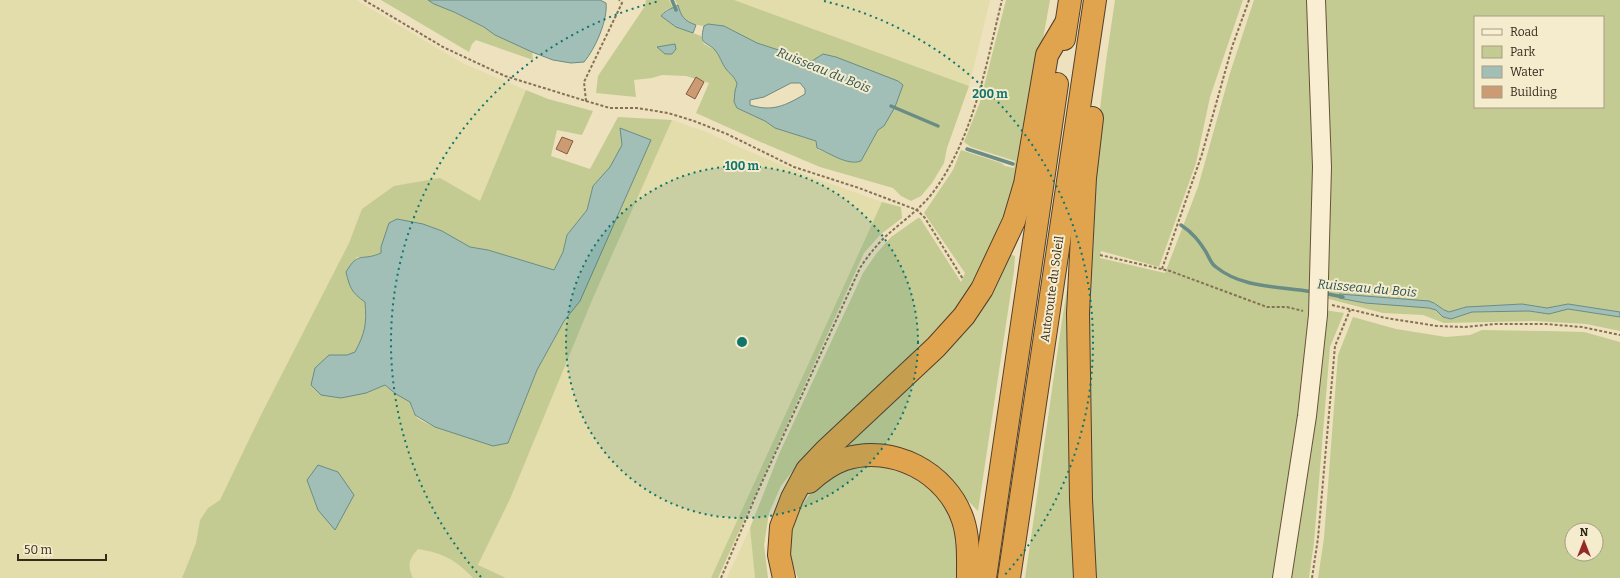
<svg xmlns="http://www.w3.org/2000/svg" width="1620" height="578" font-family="Bitter,serif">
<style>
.farmland{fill:#e3dcab}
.green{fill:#c3cb92;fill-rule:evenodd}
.water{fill:#a1bfb7;stroke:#698c85;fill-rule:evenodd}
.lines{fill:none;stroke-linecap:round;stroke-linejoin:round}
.stream{stroke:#698c85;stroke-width:3.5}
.building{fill:#cc9b73;stroke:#855c3d}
.secondary-casing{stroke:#67523a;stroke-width:20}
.highway-casing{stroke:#533f2b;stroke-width:24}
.path{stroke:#867157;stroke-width:2;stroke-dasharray:3 2;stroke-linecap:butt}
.secondary{stroke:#f9eed1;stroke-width:18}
.highway{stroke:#dfa44d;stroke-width:22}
.ring{fill:none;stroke:#0f766e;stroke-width:2;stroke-dasharray:2 4}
.labels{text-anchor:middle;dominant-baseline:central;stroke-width:4;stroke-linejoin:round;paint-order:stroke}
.street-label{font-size:12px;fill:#35291c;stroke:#f5ebcd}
.water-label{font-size:13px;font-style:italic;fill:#2b5554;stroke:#f5ebcd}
.centre{fill:#0f766e;stroke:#f5ebcd;stroke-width:2}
.ring-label{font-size:12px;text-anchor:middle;font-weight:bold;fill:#0f766e;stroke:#f5ebcd;stroke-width:4;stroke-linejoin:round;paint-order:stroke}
</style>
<rect width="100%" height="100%" fill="#eee1be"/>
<!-- farmland -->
<g class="farmland">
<path d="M0 0H356L464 64 526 90 480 201 362 209 349 243 220 500 208 508 200 520 196 543 182 578H0Z"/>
<path d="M734 0H990L969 86Z"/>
<path d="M672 120 704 131 743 149 806 175 882 202 711 578H506L478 566 510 499 593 298Z"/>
<path d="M750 528 755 578H727Z"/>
<path d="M418 549 434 551 459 564 473 578H413L409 569 411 557Z"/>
</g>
<!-- green -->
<g class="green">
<path d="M381 0H428L434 4 454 12 484 27 495 35 532 52 533 60 476 40 472 44 469 52Z"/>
<path d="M646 0H669L673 8 667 9 661 16 676 27 701 36 704 44 715 50 726 69 734 77 737 84 735 91 737 108 765 121 775 128 816 141 817 149 831 154 861 161 878 130 884 126 823 54 812 61 757 43 724 26 708 24 704 26C678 22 685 19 675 0H734L969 86 947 148 944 163 932 183 921 196 911 201 901 196 893 188 820 167 756 140 696 113 709 83 686 76 662 75 652 78 634 80 636 97 596 93 598 76 645 6Z"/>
<path d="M1006 0H1050L1019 172 991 258 948 324 855 416 795 468 781 486 769 513 764 545 768 578H755L750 528 779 454 863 273 876 254 891 237 918 218H920L961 282 965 273 924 213 953 170 961 150 1001 163 1005 166 1014 168 1015 161 971 147 964 142 980 102Z"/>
<path d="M1115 0H1243L1210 97 1196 163 1159 267 1101 251 1100 258 1165 273 1198 187 1230 73 1254 0H1308L1313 187 1308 347 1275 578H1090L1088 506 1089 197 1106 61Z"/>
<path d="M1322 0H1620V312L1568 304 1547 308 1522 304 1466 307 1449 312C1441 310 1437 303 1429 301L1339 294 1429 308 1436 310 1443 317 1451 319 1472 312 1529 311 1549 314 1568 309 1620 317V331L1586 324 1534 321 1444 323 1423 315 1383 313 1325 298ZM1475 17H1603V107H1475Z"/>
<path d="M526 90 548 99 593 111 582 135 557 130 551 156 590 169 618 117 672 120 593 298 510 499 478 565 506 578H473C456 560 443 553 418 549 409 559 407 565 413 578H182L196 543 200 520 208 508 220 500 261 415 349 243 362 209 394 186 440 178 480 201ZM620 128 638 135 585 288 580 301 564 321 537 370 507 443C488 439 424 430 414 414 412 410 411 406 410 402L396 394 385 385 366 393 329 355H347L355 353C365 333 367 324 365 302 351 292 350 288 346 272L357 257 370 258 381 253V247L442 231 470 247 488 250 554 270 563 252 567 235 587 210 593 186 610 167 622 145Z"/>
<path d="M882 202 901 207 902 218 880 235 864 253 718 578H711Z"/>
<path d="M1009 254 1015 256 1014 271 978 511 957 490 924 463 821 465Z"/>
<path d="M1071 263 1080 578H1025C1041 473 1054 368 1071 263Z"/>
<path d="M1324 310 1344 313 1330 347 1314 542 1309 578H1291Z"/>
<path d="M1353 317 1396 329 1446 337 1470 335 1482 330 1546 331 1584 332 1620 342V578H1318L1324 538 1338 355ZM1572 530H1596V554H1572Z"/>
<path d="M876 463 916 474 945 500 958 536 960 578H798C793 566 789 555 789 542 789 537 792 532 793 527 801 498 824 474 854 466 861 464 869 464 876 463Z"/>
</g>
<!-- water -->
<g class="water">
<path d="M428 0H600L606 3C608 20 595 49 584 62L571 63 553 60 532 52 495 35 484 27 454 12 434 4Z"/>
<path d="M678 5C681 16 684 21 696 25L693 33 676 27 661 16C668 8 670 10 678 5Z"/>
<path d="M708 24 724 26 757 43 812 61 823 54 836 57 898 81 903 85 895 107 884 126 878 130 861 161C847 166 830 153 817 148L816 141 775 128 765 121 737 108 734 102 735 91 737 84C735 77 731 75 726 69 722 64 720 56 715 50 705 40 699 46 704 26ZM791 83H800L805 89V94C785 106 772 112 750 105V100L764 97Z"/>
<path d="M675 44 676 49 672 54H665L657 47Z"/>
<path d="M620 128 651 140 580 301 564 321 537 370 508 443 493 446 435 427 415 415 410 402 396 394 385 385 366 393 341 398 321 395 311 385 315 368 329 355H347L355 352C365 333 367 324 365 302 351 292 350 288 346 272 359 250 361 262 381 253V247L389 223 397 219 423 224 442 231 470 247 488 250 554 270 563 252 567 235 587 210 593 186 610 167 622 145Z"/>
<path d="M1339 294 1429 301C1437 303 1441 310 1449 312L1466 307 1522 304 1547 308 1568 304 1620 312V317L1568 309 1549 314 1529 311 1472 312 1451 319 1443 317 1436 310 1429 308 1365 303 1339 298Z"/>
<path d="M318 465 338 472 354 495 335 530 318 510 307 480Z"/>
</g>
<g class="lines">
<!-- stream -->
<g class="stream">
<path d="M672 0 676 10"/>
<path d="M891 106 938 126"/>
<path d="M967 149 1013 164"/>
<path d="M1181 225C1193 233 1199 241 1206 252 1209 257 1211 264 1216 267 1243 289 1281 286 1313 292"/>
<path d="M1323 293 1343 297"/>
</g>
</g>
<!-- building -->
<g class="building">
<path d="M696 77 704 82 695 99 686 94Z"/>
<path d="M562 137 573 141 567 154 556 149Z"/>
</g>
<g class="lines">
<defs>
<path id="secondary" d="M1282 578 1307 416 1318 315 1322 167 1316 0"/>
<g id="highway">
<path d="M1064 39 1070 0"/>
<path d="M809 482C819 473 831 464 845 459 892 444 947 472 963 520 969 538 968 559 968 578"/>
<path d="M784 578 779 555 781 527 792 498 807 470 825 451 936 347 964 316 982 289 1014 221 1025 184 1047 55 1066 23"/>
<path d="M985 578 1057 84"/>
<path d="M1009 578 1095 0"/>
<path d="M1085 578 1081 499 1078 313 1085 178 1092 118"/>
</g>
</defs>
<!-- secondary casing -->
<use href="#secondary" class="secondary-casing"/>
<!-- highway casing -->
<use href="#highway" class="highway-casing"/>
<!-- path -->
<g class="path">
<path d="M364 0 443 47 505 76 586 101 584 82 622 3 619 0"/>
<path d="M586 101 610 108H637L668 113 694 121 727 134 794 167 859 188 917 210 925 218 963 279"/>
<path d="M1100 255 1170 271 1267 307H1287L1303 311"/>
<path d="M1162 269 1202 154 1232 47 1249 0"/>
<path d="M1332 305 1386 318 1437 326 1465 327 1494 324H1546L1582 327 1620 335"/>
<path d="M721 578 757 493 860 268C867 257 875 247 885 237 901 222 920 210 934 191 974 136 986 65 1002 0"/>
<path d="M1312 578 1318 538 1335 346 1350 310"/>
</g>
<!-- secondary -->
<use href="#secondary" class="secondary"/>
<!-- highway -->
<use href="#highway" class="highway"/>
</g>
<!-- distance rings -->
<circle cx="742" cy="342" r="176" fill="#0f766e" fill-opacity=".12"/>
<g class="ring">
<circle cx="742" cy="342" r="176"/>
<path d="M481 577A351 351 0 0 1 660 1M824 1A351 351 0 0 1 1003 577"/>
</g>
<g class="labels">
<!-- street labels -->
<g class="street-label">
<text transform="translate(1052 289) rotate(-82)">Autoroute du Soleil</text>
</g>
<!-- water labels -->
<g class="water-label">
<text transform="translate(824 70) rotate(22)">Ruisseau du Bois</text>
<text transform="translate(1367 288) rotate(5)">Ruisseau du Bois</text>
</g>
</g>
<circle cx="742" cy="342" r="6" class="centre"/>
<g class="ring-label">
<text x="990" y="98">200 m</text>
<text x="742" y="170">100 m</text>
</g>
<!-- legend -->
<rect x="1474" y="16" width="130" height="92" fill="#f5ebcd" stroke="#a89d86"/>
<rect x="1482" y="29" width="20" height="6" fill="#f9eed1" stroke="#a89d86"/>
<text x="1510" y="36" font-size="12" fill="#35291c">Road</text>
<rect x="1482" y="46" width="20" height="12" fill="#c3cb92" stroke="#a89d86"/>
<text x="1510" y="56" font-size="12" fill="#35291c">Park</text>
<rect x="1482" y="66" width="20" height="12" fill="#a1bfb7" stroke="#a89d86"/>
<text x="1510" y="76" font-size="12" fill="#35291c">Water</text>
<rect x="1482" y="86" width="20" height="12" fill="#cc9b73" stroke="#a89d86"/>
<text x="1510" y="96" font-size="12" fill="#35291c">Building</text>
<!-- north arrow -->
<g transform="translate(1584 542)"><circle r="19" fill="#f5ebcd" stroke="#a89d86"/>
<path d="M0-3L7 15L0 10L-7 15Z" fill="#952a27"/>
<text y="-6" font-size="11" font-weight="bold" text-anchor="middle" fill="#35291c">N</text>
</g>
<!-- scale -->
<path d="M18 554v6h88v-6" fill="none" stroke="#35291c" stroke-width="2"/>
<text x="24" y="554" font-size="12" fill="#35291c" stroke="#f5ebcd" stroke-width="3" paint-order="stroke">50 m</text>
</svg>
